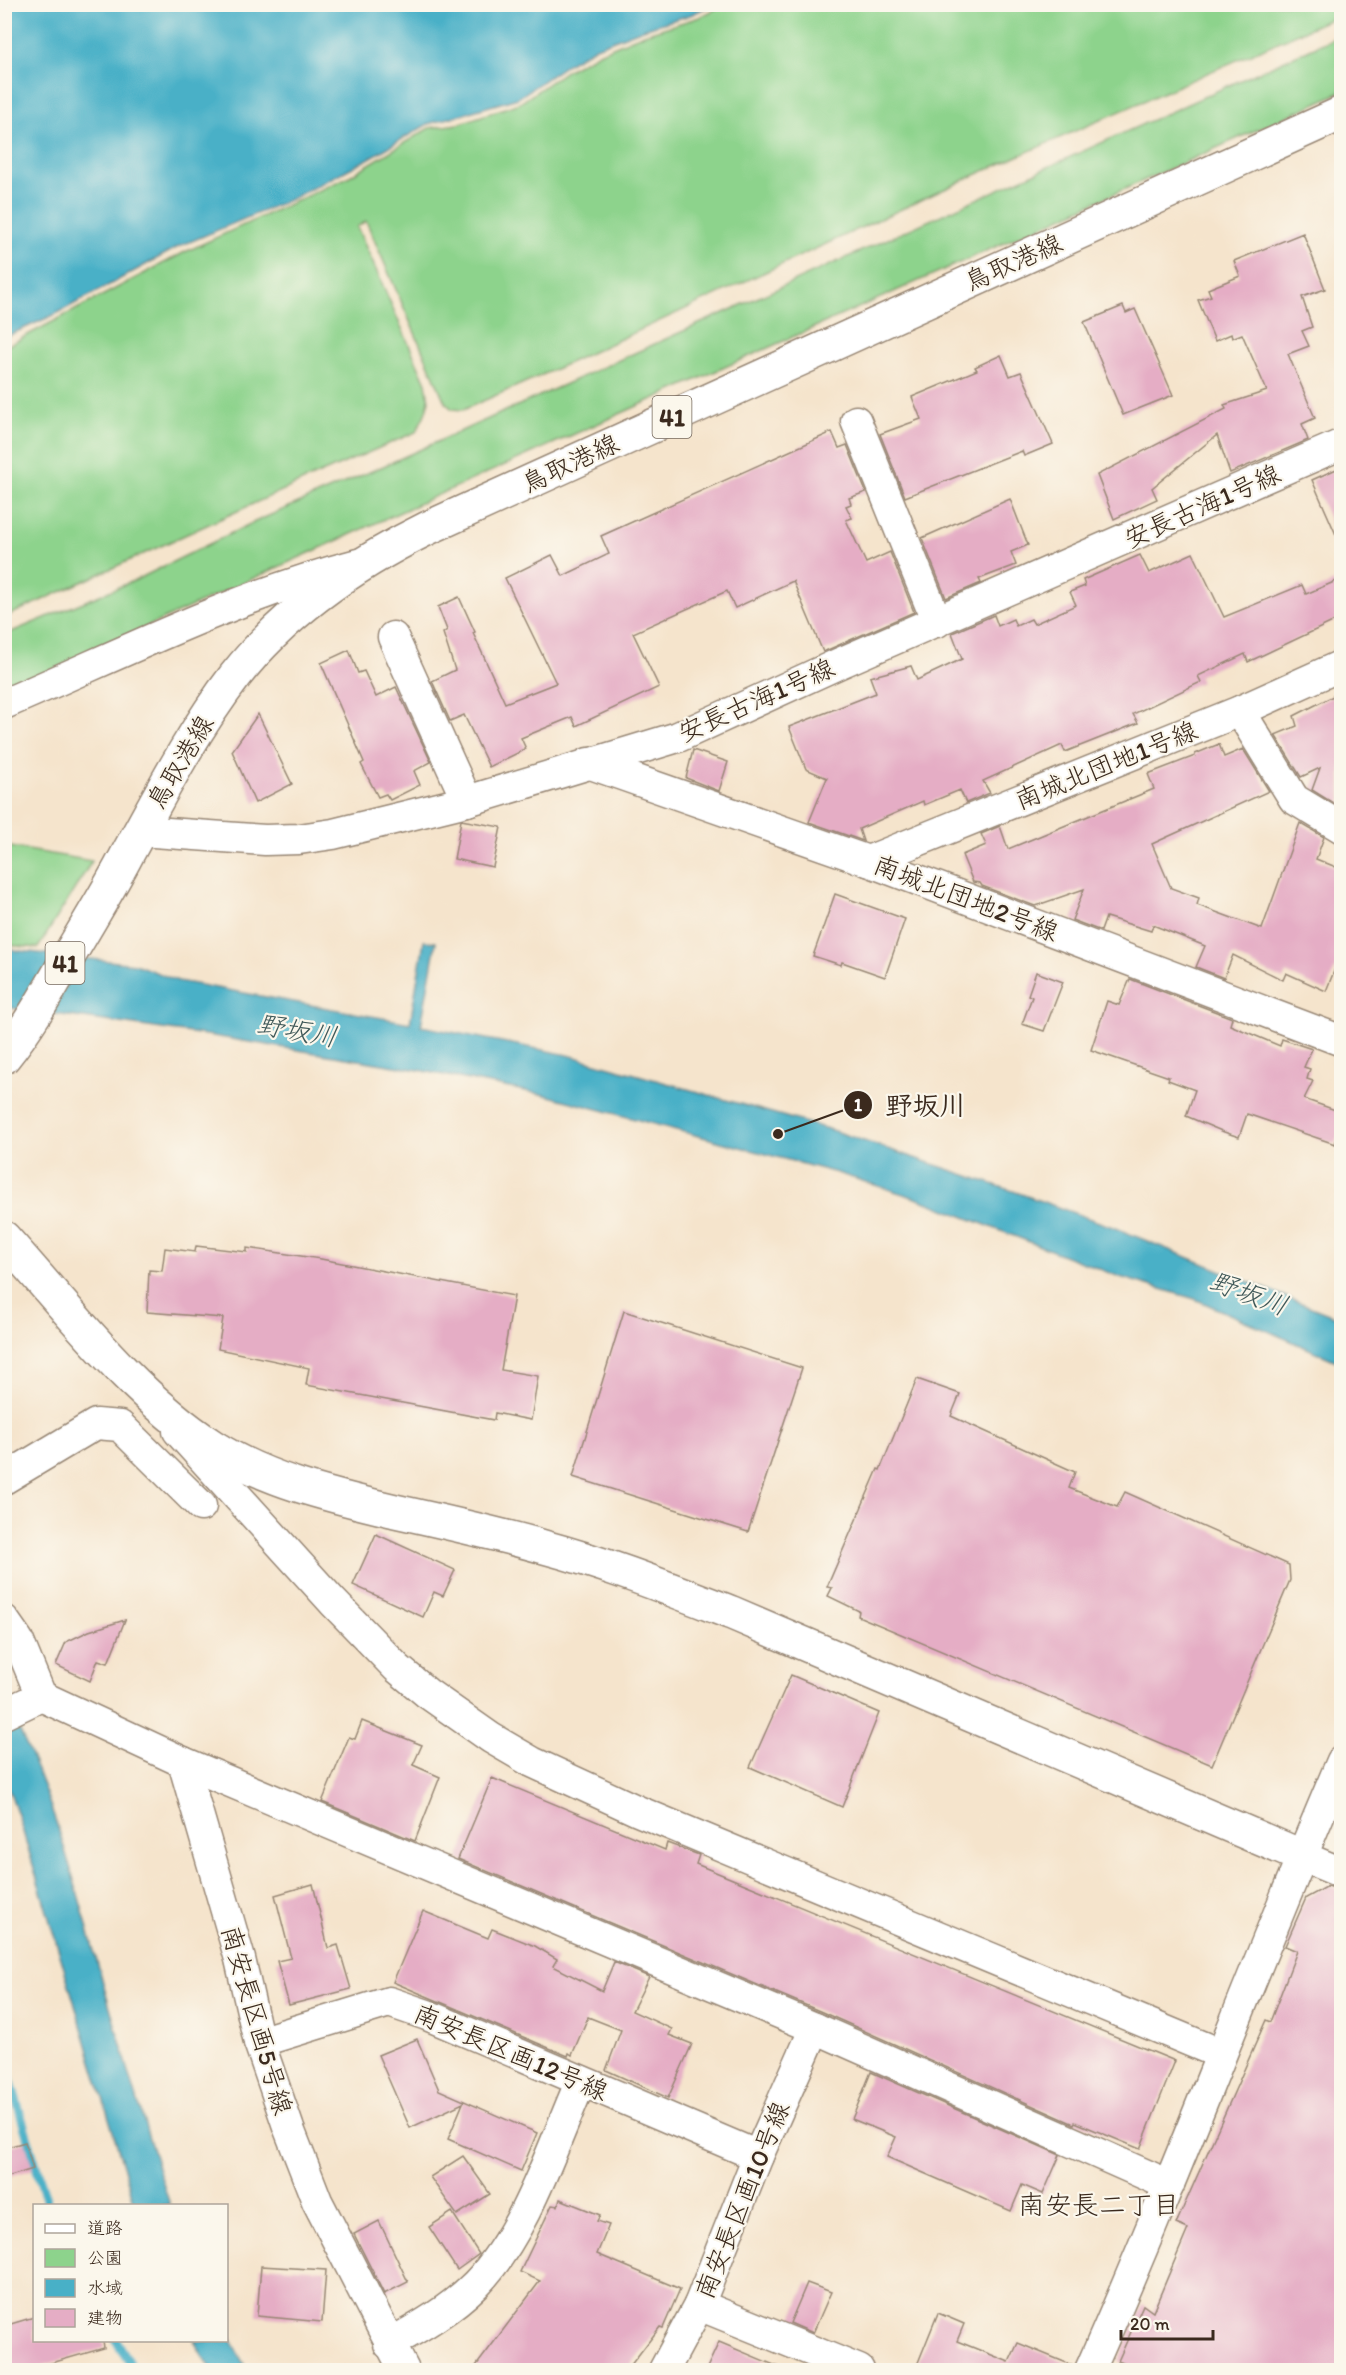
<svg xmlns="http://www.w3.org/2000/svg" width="1346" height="2375" font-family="Itim,'Klee One',sans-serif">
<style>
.green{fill:#8dd38c;stroke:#647e55;stroke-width:1.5}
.water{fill:#48b0c7;stroke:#426d72;stroke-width:1.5}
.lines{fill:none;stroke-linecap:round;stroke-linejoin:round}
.stream{stroke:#48b0c7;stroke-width:9}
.building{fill:#e5adc5}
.street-casing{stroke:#988775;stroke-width:33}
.secondary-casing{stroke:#988775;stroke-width:36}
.primary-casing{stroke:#988775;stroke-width:36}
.street{stroke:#fff;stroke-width:30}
.secondary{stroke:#fff;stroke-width:33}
.primary{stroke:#fff;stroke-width:33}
.labels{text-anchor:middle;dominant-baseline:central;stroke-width:4.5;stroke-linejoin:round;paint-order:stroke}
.shield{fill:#fbf7ec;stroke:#75685c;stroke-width:1.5}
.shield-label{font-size:24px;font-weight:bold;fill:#3b2a1e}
.street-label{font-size:26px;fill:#3b2a1e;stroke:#fbf7ec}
.water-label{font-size:27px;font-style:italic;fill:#405959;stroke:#fbf7ec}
.neighbourhood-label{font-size:27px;fill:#3b2a1e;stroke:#fbf7ec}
.leader{fill:none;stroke:#3b2a1e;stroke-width:2}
.callout-dot{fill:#3b2a1e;stroke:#fbf7ec;stroke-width:2}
.mark-label{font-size:18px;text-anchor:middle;font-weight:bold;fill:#fff}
.callout-label{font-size:27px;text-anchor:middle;font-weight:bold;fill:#3b2a1e;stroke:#fbf7ec;stroke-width:4.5;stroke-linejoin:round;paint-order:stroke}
</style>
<rect width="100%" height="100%" fill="#fbf7ec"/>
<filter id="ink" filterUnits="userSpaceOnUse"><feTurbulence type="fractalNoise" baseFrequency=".0167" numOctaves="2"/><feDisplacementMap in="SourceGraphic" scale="12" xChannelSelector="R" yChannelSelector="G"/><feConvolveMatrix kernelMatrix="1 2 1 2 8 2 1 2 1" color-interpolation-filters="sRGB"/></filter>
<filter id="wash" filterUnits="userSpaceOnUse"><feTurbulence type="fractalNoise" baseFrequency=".008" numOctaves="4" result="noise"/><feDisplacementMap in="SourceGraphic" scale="24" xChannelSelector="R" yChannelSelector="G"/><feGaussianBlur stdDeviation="1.35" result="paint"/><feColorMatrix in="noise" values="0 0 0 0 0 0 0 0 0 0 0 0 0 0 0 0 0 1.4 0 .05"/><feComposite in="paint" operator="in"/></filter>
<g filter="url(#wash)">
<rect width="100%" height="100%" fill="#f5e4cc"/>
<!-- green -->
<g class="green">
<path d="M723 5 1341 4 1342 14 975 175 560 367 463 410 452 409 445 402 366 221 357 227 426 383 429 401 425 414 416 432 310 478 5 617V347L185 252 348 177 429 128 458 124 520 103 566 71 601 52 644 34 700 17Z"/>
<path d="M1341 35V92C896 293 448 487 5 692L4 635 136 580 250 524 388 464Z"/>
<path d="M5 846 92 861 38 948 5 945Z"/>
</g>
<!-- water -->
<g class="water">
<path d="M5 4H712V5L690 15 643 29 596 47 572 61 518 98 428 124 368 159 289 200 180 246 56 314 5 337Z"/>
<path d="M424 941 436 942 421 1026 568 1055 828 1129 1013 1191 1110 1226 1341 1319V1363L1195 1299 1120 1277 916 1198 837 1173 545 1095 419 1070 213 1036 5 1007 4 949 135 964 178 981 410 1023Z"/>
<path d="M5 1702C48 1781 70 1865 94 1951 118 2036 143 2121 170 2205H135L18 1815 5 1778Z"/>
<path d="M227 2333 247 2370H211L194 2341 226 2340Z"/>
</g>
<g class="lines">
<!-- stream -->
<g class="stream">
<path d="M4 2059 48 2206"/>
<path d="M116 2340 134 2370"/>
</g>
</g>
<g id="blocks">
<!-- building -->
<g class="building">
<path d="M1303 233 1325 289 1302 297 1312 327 1302 331 1309 346 1288 354 1315 418 1302 424 1308 440 1230 473 1217 435 1152 488 1157 499 1114 519 1097 475 1226 409 1224 405 1267 391 1242 334 1232 338 1231 334 1215 341 1198 300 1211 296 1208 289 1240 276 1234 261Z"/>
<path d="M1123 306 1126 313 1135 309 1173 395 1123 415 1084 322Z"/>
<path d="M1001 355 1010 376 1021 372 1053 444 1024 456 1022 451 905 497 880 434 921 419 912 397 977 370 975 367Z"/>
<path d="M832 432 839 448 847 445 866 492 849 498 851 504 846 506 852 518 846 520 866 563 890 552 914 612 823 652 793 581 735 608 727 591 633 633 659 687 576 726 572 717 521 738 526 749 489 767 464 715 450 721 432 681 455 670 443 633 447 630 438 607 459 597 475 632 473 633 505 703 556 683 505 578 552 555 563 576 609 554 601 536Z"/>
<path d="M1341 467V546L1312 480Z"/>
<path d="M1010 499 1028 545 1011 552 1016 565 979 579 981 583 946 598 922 538Z"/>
<path d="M1193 553 1224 617 1302 585 1306 594 1341 579V618L1248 662 1245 654 1198 676 1201 682 1133 714 1138 723 1065 752 1062 745 983 781 990 793 966 803 960 790 924 805 923 801 859 829 863 841 809 822 827 778 806 769 789 727 876 693 870 677 911 666 917 680 962 659 952 633 994 615 998 626 1013 619 1016 626 1031 619 1034 624 1076 605 1070 592 1085 586 1083 580 1140 555 1149 573Z"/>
<path d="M349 650 358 673 364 671 376 697 396 687 431 762 414 771 420 785 390 800 386 794 378 797 361 764 364 762 321 663Z"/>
<path d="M1341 692V808L1312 790 1320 768 1301 777 1275 735 1297 726 1294 716Z"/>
<path d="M258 714 292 784 255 803 232 751Z"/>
<path d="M1219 744 1224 757 1243 749 1269 791 1152 844 1171 888 1199 898 1197 905 1262 929 1300 823 1324 837 1316 859 1341 869V954L1326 991 1286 973 1283 980 1233 955 1224 978 1196 967 1205 946 1153 925 1151 931 1106 917 1101 931 1072 920 1084 889 1035 906 982 886 980 883 973 882 962 855 986 845 981 834 1000 826 1008 849 1154 789 1148 774 1195 756V754Z"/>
<path d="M693 750 728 762 719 791 686 778Z"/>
<path d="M461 820 501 827 493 867 454 859Z"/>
<path d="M835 894 905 919 885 977 842 962 841 965 813 956Z"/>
<path d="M1036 972 1063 982 1044 1031 1022 1024 1032 997 1028 995Z"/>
<path d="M1130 979 1232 1018 1230 1025 1280 1046 1282 1039 1312 1049 1304 1067 1310 1069 1307 1079 1313 1081 1304 1099 1341 1112V1126L1335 1144 1247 1114 1239 1137 1224 1132 1186 1116 1195 1090 1168 1080 1169 1077 1091 1050 1107 1001 1119 1005Z"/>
<path d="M196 1246 247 1252V1248L321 1259 514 1296 501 1370 538 1376 531 1420 495 1413 494 1420 306 1385 309 1368 218 1349 223 1318 147 1312 149 1270 162 1271 165 1248 195 1252Z"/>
<path d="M624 1311 802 1368 748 1532 573 1477Z"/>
<path d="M917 1379 960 1394 951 1416 1075 1472 1069 1488 1117 1507 1125 1492 1289 1565 1290 1580 1212 1765 858 1616 859 1611 828 1596 832 1588 827 1587 878 1469 880 1470Z"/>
<path d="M376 1534 455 1570 443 1596 434 1592 423 1617 353 1585Z"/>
<path d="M125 1620 108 1663 98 1660 90 1681 56 1665 66 1642 89 1631Z"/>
<path d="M791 1675 879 1713 842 1807 750 1767Z"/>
<path d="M362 1721 422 1745 413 1765 440 1777 415 1841 322 1802 349 1737 355 1739Z"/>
<path d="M492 1778 665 1850 667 1843 699 1855 696 1864 1175 2061 1140 2149 1075 2122 1074 2124 822 2012 458 1859Z"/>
<path d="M313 1884 328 1948 338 1945 351 1989 289 2005 277 1961 291 1958 275 1895Z"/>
<path d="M1328 1886 1341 1890V2370H1140L1118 2361 1143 2305 1153 2312 1188 2229 1176 2224 1266 2020 1270 2022 1297 1951 1285 1946 1306 1898Z"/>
<path d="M423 1911 488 1938 492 1929 535 1946 557 1959 553 1966 602 1991 614 1962 649 1977 632 2011 672 2029 669 2035 692 2044 668 2098 606 2070 621 2030 588 2017 572 2055 569 2053 568 2056 393 1982Z"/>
<path d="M417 2039 439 2090 537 2133 521 2171 448 2139 463 2103 410 2128 378 2055Z"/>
<path d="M871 2072 1060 2155 1043 2194 1022 2185 1011 2211 887 2157 896 2137 852 2119Z"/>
<path d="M25 2142 33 2169 4 2178V2148Z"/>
<path d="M463 2156 490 2194 457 2215 430 2177Z"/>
<path d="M560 2199 600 2215 597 2221 609 2225 597 2254 680 2289 663 2328 660 2327 627 2370H473L540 2281 520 2272 552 2205 558 2206Z"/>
<path d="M452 2212 479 2254 457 2270 429 2227Z"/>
<path d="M379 2221 408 2282 384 2294 354 2234Z"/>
<path d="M261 2266 326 2270 322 2322 257 2316Z"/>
<path d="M807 2283 831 2292 813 2333 790 2323Z"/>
<path d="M938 2313 964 2324 957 2341 1009 2362 1018 2343 1074 2366 1073 2370H915Z"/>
<path d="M34 2317V2340H103L104 2348 41 2366 42 2370H4V2326Z"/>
<path d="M719 2342 786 2370H706Z"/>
</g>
</g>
</g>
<g filter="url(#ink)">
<use href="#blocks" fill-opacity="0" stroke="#988775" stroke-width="1.5"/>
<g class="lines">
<defs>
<g id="street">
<path d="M856 421 937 622"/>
<path d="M393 637 467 801"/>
<path d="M4 704C121 654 235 596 358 564"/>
<path d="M1240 711 1294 799 1342 828"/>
<path d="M588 763 868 861 1342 1041"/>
<path d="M140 831 265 840 299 839 333 834 467 801 678 737 840 663 1342 444"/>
<path d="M868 861 1240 711 1342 665"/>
<path d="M178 1431 333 1602 397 1668 427 1693 491 1738 532 1762 638 1811 1221 2054"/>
<path d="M4 1479 96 1424 120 1426 201 1506"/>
<path d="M4 1620 18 1640 41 1696 183 1762"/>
<path d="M4 1714 41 1696"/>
<path d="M1301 1856 1342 1873"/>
<path d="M259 2042 389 2002 427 2015 758 2156"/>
<path d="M699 2305 859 2370"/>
<path d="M389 2344C420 2327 451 2309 476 2284 526 2232 552 2147 581 2081"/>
<path d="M404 2370 317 2201 289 2129 259 2042 240 1959 183 1762 815 2028 1169 2185"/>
<path d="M664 2370 699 2305 758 2156 815 2028"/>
<path d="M1090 2370C1179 2170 1255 1963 1342 1761"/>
</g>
<path id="secondary" d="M4 1238C68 1309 132 1394 212 1446 267 1481 332 1496 395 1511 445 1522 495 1533 544 1547 608 1564 670 1589 732 1613L1301 1856"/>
<path id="primary" d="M4 1057C33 1021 54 981 77 942 95 912 113 882 129 851 162 791 193 731 235 676 285 612 355 564 428 528L1342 113"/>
</defs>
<!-- street casing -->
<use href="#street" class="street-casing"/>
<!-- secondary casing -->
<use href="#secondary" class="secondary-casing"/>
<!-- primary casing -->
<use href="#primary" class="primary-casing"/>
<!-- street -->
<use href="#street" class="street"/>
<!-- secondary -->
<use href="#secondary" class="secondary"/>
<!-- primary -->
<use href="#primary" class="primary"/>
</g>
</g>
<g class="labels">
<!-- shield labels -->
<g class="shield">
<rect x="652.5" y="396" width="39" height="42" rx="4.5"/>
<rect x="45.5" y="942" width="39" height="42" rx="4.5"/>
</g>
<g class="shield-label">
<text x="672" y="417">41</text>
<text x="65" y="963">41</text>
</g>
<!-- street labels -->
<g class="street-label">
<text transform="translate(1013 262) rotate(-24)">鳥取港線</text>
<text transform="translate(570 463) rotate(-25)">鳥取港線</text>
<text transform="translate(1202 506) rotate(-24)">安長古海1号線</text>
<text transform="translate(756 700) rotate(-24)">安長古海1号線</text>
<text transform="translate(180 762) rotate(-59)">鳥取港線</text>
<text transform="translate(1106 765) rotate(-22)">南城北団地1号線</text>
<text transform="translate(966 898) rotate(21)">南城北団地2号線</text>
<text transform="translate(257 2020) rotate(74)">南安長区画5号線</text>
<text transform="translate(511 2052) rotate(23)">南安長区画12号線</text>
<text transform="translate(742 2200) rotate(-68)">南安長区画10号線</text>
</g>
<!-- water labels -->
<g class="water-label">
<text transform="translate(297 1030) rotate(10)">野坂川</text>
<text transform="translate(1249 1293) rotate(20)">野坂川</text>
</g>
<!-- neighbourhood labels -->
<g class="neighbourhood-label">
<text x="1099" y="2204">南安長二丁目</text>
</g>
</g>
<!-- callouts -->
<path class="leader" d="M778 1134L858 1105"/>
<g class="callout-dot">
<circle cx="778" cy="1134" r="6"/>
<circle cx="858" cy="1105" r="15"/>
</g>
<g class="mark-label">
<text x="858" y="1111">1</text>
</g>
<g class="callout-label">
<text x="926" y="1115">野坂川</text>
</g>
<!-- margin -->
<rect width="1346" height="2375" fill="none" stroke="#fbf7ec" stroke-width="24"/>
<!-- legend -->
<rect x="33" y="2204" width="195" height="138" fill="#fbf7ec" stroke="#aea59a" stroke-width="1.5"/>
<rect x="45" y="2224" width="30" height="9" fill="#ffffff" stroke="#aea59a" stroke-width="1.5"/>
<text x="87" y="2234" font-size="18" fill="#3b2a1e">道路</text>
<rect x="45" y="2249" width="30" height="18" fill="#8dd38c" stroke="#aea59a" stroke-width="1.5"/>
<text x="87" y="2264" font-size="18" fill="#3b2a1e">公園</text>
<rect x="45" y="2279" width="30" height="18" fill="#48b0c7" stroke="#aea59a" stroke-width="1.5"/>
<text x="87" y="2294" font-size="18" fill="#3b2a1e">水域</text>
<rect x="45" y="2309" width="30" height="18" fill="#e5adc5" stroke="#aea59a" stroke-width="1.5"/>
<text x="87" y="2324" font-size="18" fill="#3b2a1e">建物</text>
<!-- scale -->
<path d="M1121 2330v9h92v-9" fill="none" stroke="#3b2a1e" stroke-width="3"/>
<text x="1130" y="2330" font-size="18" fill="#3b2a1e" stroke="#fbf7ec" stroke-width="4.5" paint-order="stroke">20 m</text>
</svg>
